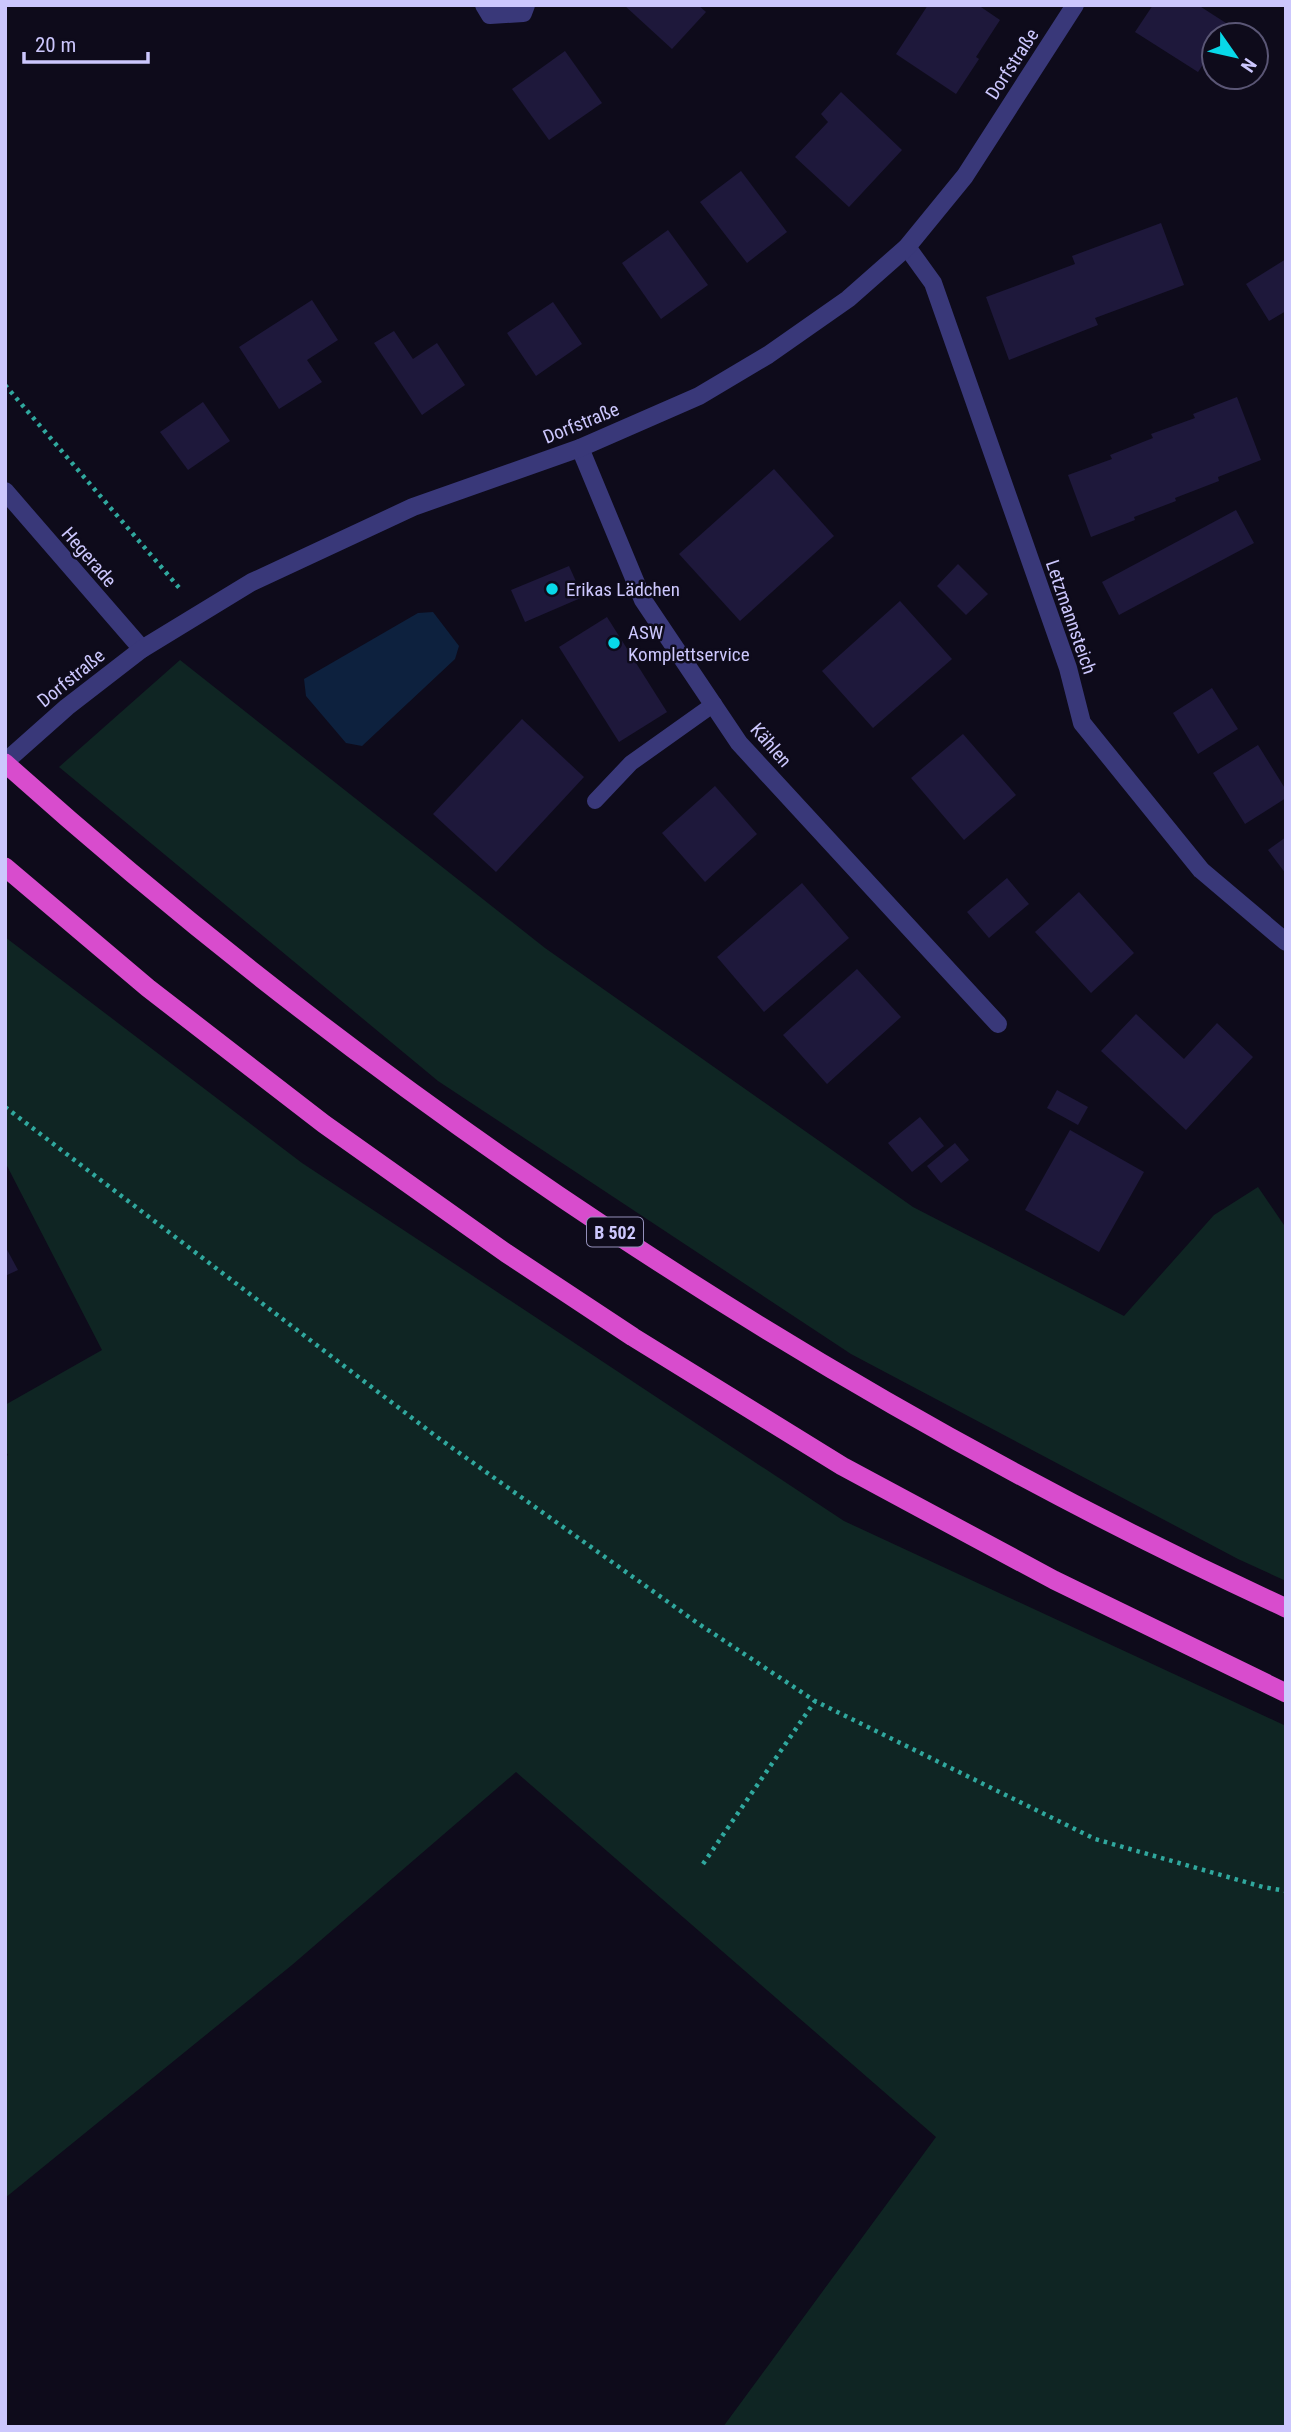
<svg xmlns="http://www.w3.org/2000/svg" width="1291" height="2432" font-family="'Roboto Condensed',sans-serif">
<style>
.green{fill:#0f2523}
.water{fill:#0d213e}
.building{fill:#1e183b}
.lines{fill:none;stroke-linecap:round;stroke-linejoin:round}
.path{stroke:#30a89e;stroke-width:4.5;stroke-dasharray:3.5 5;stroke-linecap:butt}
.service{stroke:#393879;stroke-width:16}
.minor{stroke:#393879;stroke-width:18}
.trunk{stroke:#d84ccd;stroke-width:19}
.poi-dot{fill:#08d8e8;stroke:#0e0b1b;stroke-width:2.5}
.labels{text-anchor:middle;dominant-baseline:central;stroke-width:5;stroke-linejoin:round;paint-order:stroke}
.shield{fill:#0e0b1b;stroke:#938fb9;stroke-width:2}
.shield-label{font-size:18px;font-weight:bold;fill:#ccc7fd}
.street-label{font-size:19px;fill:#ccc7fd;stroke:#0e0b1b}
.poi-label{font-size:19px;fill:#ccc7fd;stroke:#0e0b1b;text-anchor:start}
</style>
<rect width="100%" height="100%" fill="#0e0b1b"/>
<!-- green -->
<g class="green">
<path d="M180 660 545 948 913 1207 1124 1316 1214 1215 1258 1187 1286 1228V1581L1238 1559 851 1354 438 1081 59 767Z"/>
<path d="M5 937 302 1163 844 1521 1286 1726V2427H723L936 2137 516 1772 292 1965 5 2198V1457L8 1455 5 1450V1405L102 1350 5 1162Z"/>
</g>
<!-- water -->
<path class="water" d="M433 612 459 646 455 659 362 746 346 743 306 696 304 679 418 613Z"/>
<!-- building -->
<g class="building">
<path d="M624 5H698L706 12 672 49Z"/>
<path d="M928 5H978L1000 20 976 57 979 59 956 94 896 54Z"/>
<path d="M1153 5H1198L1229 25 1222 35H1214V48L1198 72 1135 32Z"/>
<path d="M565 51 602 103 549 140 512 89Z"/>
<path d="M841 92 902 150 849 207 795 157 828 122 821 114Z"/>
<path d="M741 171 787 232 747 263 700 202Z"/>
<path d="M1161 223 1184 285 1095 318 1098 325 1009 360 986 297 1075 264 1072 256Z"/>
<path d="M668 230 708 285 661 319 622 263Z"/>
<path d="M1286 259V311L1269 321 1246 284Z"/>
<path d="M312 300 338 340 307 360 322 382 279 409 239 347Z"/>
<path d="M553 302 582 344 536 376 507 333Z"/>
<path d="M394 331 413 359 437 343 465 385 422 415 374 343Z"/>
<path d="M1237 397 1261 460 1218 477 1219 481 1175 498 1176 501 1134 517 1135 520 1091 537 1068 475 1112 459 1110 455 1153 438 1151 434 1195 418 1193 414Z"/>
<path d="M203 402 230 441 188 470 160 432Z"/>
<path d="M774 469 834 536 740 621 679 554Z"/>
<path d="M1236 510 1254 543 1119 615 1102 582Z"/>
<path d="M958 564 988 594 966 615 937 586Z"/>
<path d="M569 566 583 597 525 622 511 590Z"/>
<path d="M900 601 952 659 873 728 822 671Z"/>
<path d="M607 617 667 712 619 742 559 647Z"/>
<path d="M1212 688 1238 729 1198 754 1173 713Z"/>
<path d="M522 719 584 777 496 872 433 814Z"/>
<path d="M963 734 1016 795 964 840 911 778Z"/>
<path d="M1258 745 1286 790V798L1245 824 1213 773Z"/>
<path d="M715 786 757 834 705 882 662 833Z"/>
<path d="M1286 837V874L1268 850Z"/>
<path d="M1007 878 1029 904 989 938 967 912Z"/>
<path d="M802 883 849 938 764 1012 717 957Z"/>
<path d="M1079 892 1134 953 1091 993 1035 932Z"/>
<path d="M857 969 901 1017 827 1084 783 1035Z"/>
<path d="M1136 1014 1184 1059 1217 1023 1253 1057 1186 1130 1101 1051Z"/>
<path d="M1057 1090 1088 1107 1078 1125 1047 1108Z"/>
<path d="M920 1117 944 1146 912 1172 888 1143Z"/>
<path d="M1070 1130 1144 1172 1099 1252 1025 1210Z"/>
<path d="M955 1143 969 1160 941 1183 927 1166Z"/>
<path d="M5 1246 18 1270 5 1276Z"/>
</g>
<g class="lines">
<!-- path -->
<g class="path">
<path d="M5 385 181 590"/>
<path d="M5 1107 437 1437 696 1622 815 1701 1095 1839 1263 1887 1286 1891"/>
<path d="M703 1864 815 1701"/>
</g>
<!-- service -->
<path class="service" d="M595 801 631 763 714 704"/>
<!-- minor -->
<g class="minor">
<path d="M484 5 490 15 523 13 526 5"/>
<path d="M907 247 933 283 1068 668 1082 723 1201 870 1286 942"/>
<path d="M580 448 643 600 739 743 998 1024"/>
<path d="M5 491 142 649"/>
<path d="M5 762 67 707 142 649 252 582 413 507 580 448 699 396 768 355 848 299 907 247 965 176 1075 5"/>
</g>
<!-- trunk -->
<g class="trunk">
<path d="M5 763C383 1102 824 1395 1286 1608"/>
<path d="M5 867 148 988 324 1124 506 1253 633 1337 842 1466 1054 1580 1286 1693"/>
</g>
</g>
<!-- markers -->
<g class="poi-dot">
<circle cx="552" cy="589" r="7"/>
<circle cx="614" cy="643" r="7"/>
</g>
<g class="labels">
<!-- shield labels -->
<rect class="shield" x="587" y="1217.5" width="56" height="29" rx="5"/>
<g class="shield-label">
<text x="615" y="1232">B 502</text>
</g>
<!-- street labels -->
<g class="street-label">
<text transform="translate(1012 64) rotate(-57)">Dorfstraße</text>
<text transform="translate(581 423) rotate(-22)">Dorfstraße</text>
<text transform="translate(89 557) rotate(49)">Hegerade</text>
<text transform="translate(1071 617) rotate(71)">Letzmannsteich</text>
<text transform="translate(71 678) rotate(-39)">Dorfstraße</text>
<text transform="translate(771 745) rotate(49)">Kählen</text>
</g>
<!-- poi labels -->
<g class="poi-label">
<text x="566" y="589">Erikas Lädchen</text>
<text x="628" y="632">ASW<tspan x="628" dy="22">Komplettservice</tspan></text>
</g>
</g>
<!-- border -->
<rect width="1291" height="2432" fill="none" stroke="#ccc7fd" stroke-width="14"/>
<!-- north arrow -->
<g transform="translate(1235 56) rotate(124)"><circle r="33" fill="#0e0b1b" stroke="#5a5675" stroke-width="2"/>
<path d="M0-5L12 26L0 18L-12 26Z" fill="#08d8e8"/>
<text y="-10" font-size="19" font-weight="bold" text-anchor="middle" fill="#ccc7fd">N</text>
</g>
<!-- scale -->
<path d="M24 52v10h124v-10" fill="none" stroke="#ccc7fd" stroke-width="3.5"/>
<text x="35" y="52" font-size="21" fill="#ccc7fd" stroke="#0e0b1b" stroke-width="5" paint-order="stroke">20 m</text>
</svg>
